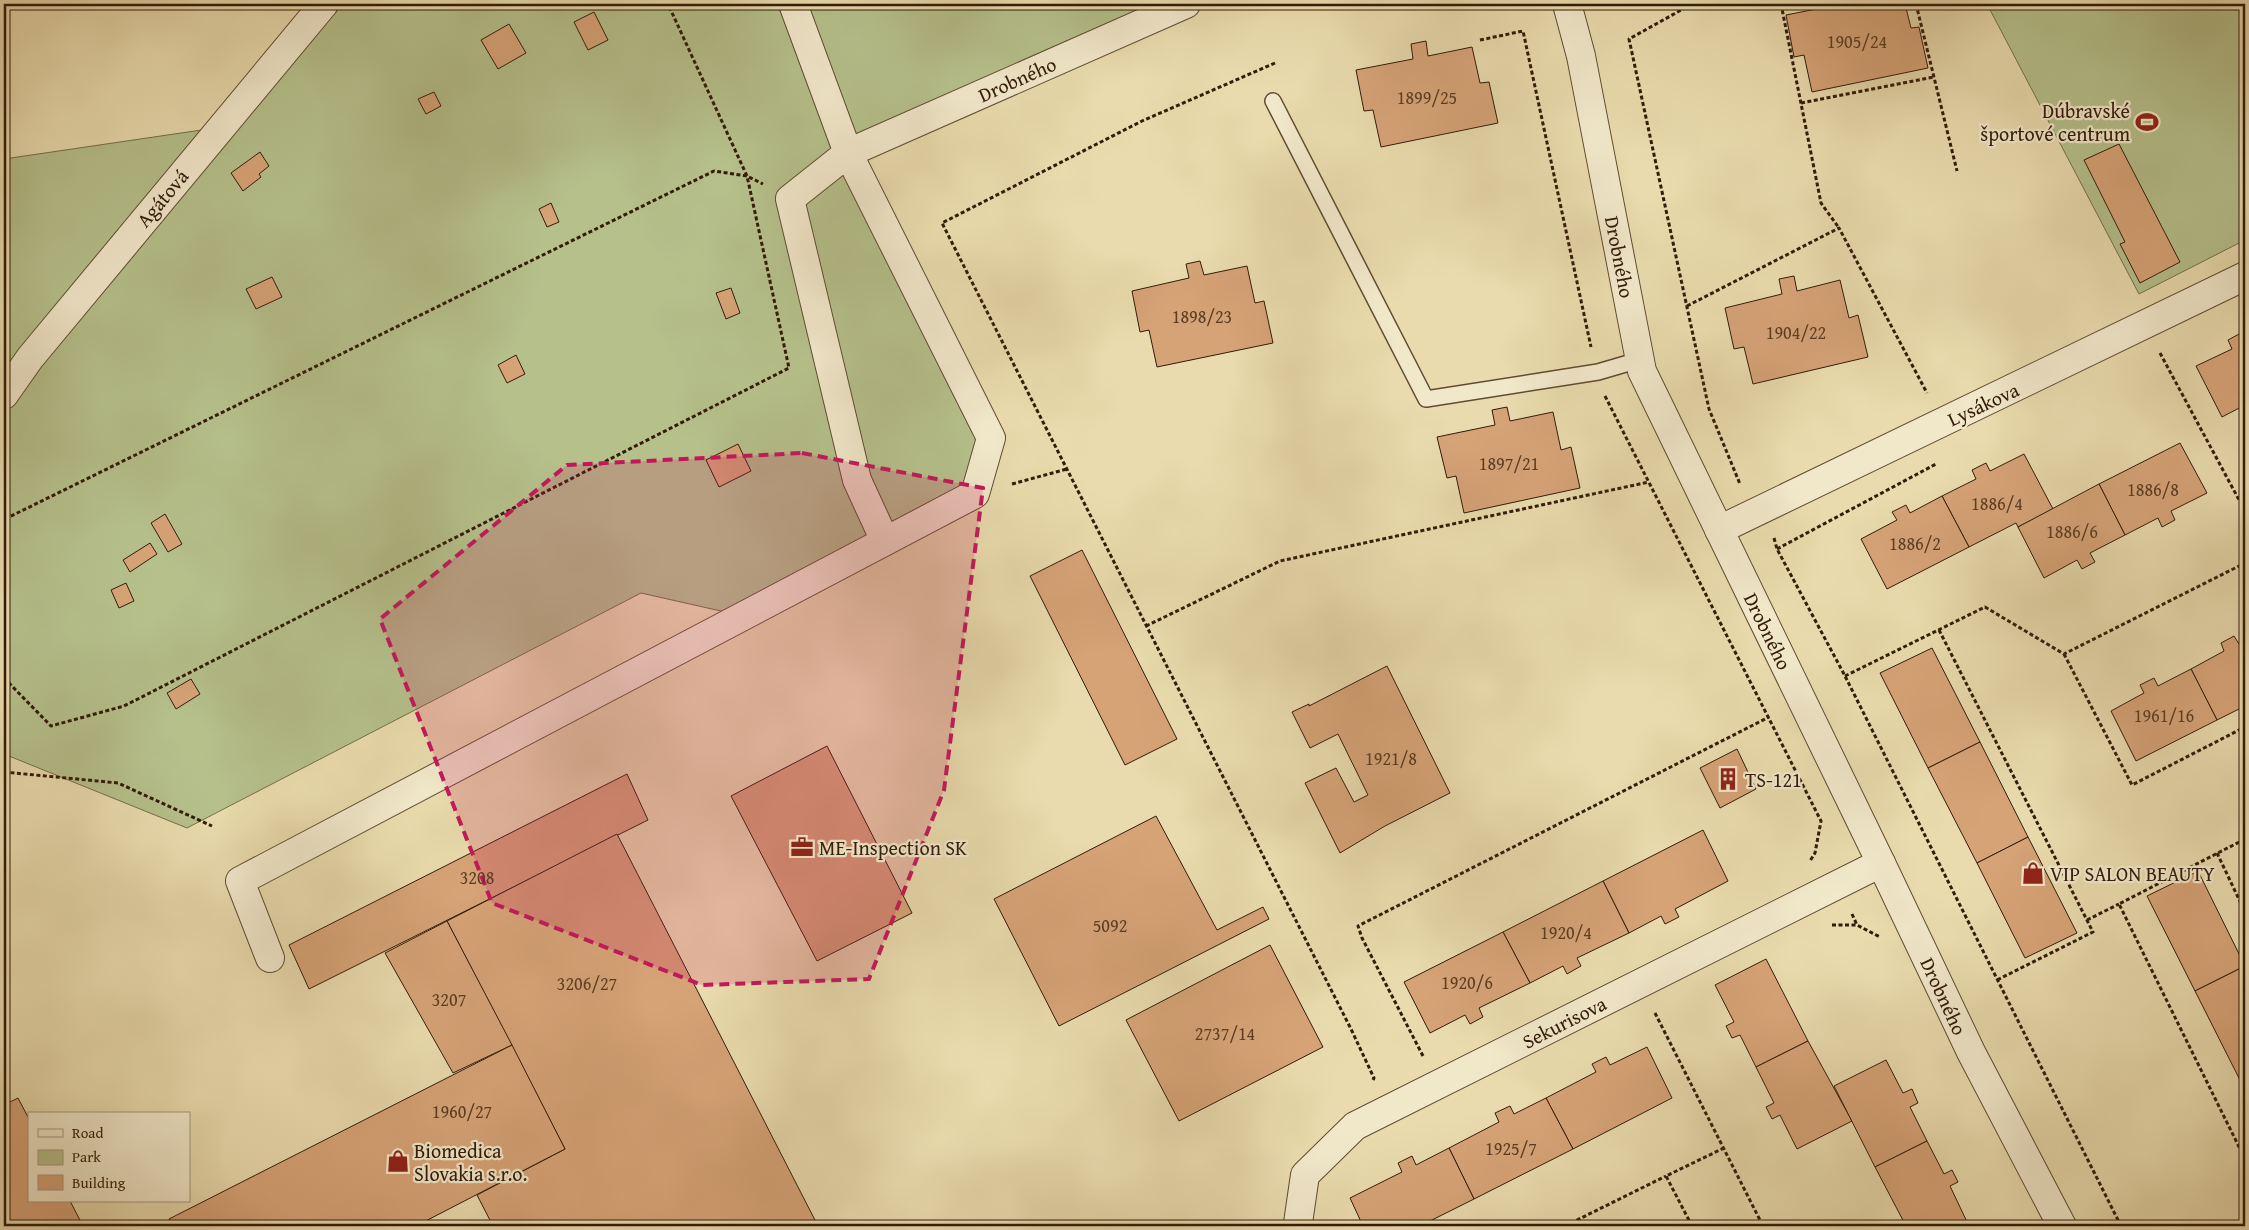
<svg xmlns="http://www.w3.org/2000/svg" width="2249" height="1230" font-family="'Gentium Book Plus',serif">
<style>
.green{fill:#b5c08b;stroke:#746e4a}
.building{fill:#d6a377;stroke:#321b09}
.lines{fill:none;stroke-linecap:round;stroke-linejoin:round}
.service-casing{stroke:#604b32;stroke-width:18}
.minor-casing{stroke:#604b32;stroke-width:30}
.path{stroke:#321b09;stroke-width:3;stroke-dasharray:4 2.5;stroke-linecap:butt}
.service{stroke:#f1e8ca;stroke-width:15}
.minor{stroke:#f1e8ca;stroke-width:28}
.marked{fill:#c2185b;fill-opacity:0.2;stroke:#c2185b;stroke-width:4;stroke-dasharray:10 6;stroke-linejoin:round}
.labels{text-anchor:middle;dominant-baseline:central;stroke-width:4.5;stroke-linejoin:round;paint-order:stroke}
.number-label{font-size:18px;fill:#5b3d24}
.street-label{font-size:20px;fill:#321b09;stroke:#f1e8ca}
.poi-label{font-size:20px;fill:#321b09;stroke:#f1e8ca;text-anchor:start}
</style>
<rect width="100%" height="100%" fill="#e9dbad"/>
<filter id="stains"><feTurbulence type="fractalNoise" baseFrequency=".004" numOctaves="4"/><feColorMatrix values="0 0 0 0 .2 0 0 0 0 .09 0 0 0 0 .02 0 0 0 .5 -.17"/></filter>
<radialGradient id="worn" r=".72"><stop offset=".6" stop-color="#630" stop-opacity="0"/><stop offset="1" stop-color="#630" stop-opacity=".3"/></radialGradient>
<!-- green -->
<g class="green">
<path d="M324 4H1186L848 153 991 438 975 494 743 616 641 593 187 828 4 754V159L222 127Z"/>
<path d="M1987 4H2245V240L2139 294Z"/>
</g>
<!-- building -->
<g class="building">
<path d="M1842 4H1905L1911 28 1919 27 1928 68 1812 92 1804 55 1794 57 1786 15Z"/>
<path d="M594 12 608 40 588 50 574 22Z"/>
<path d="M509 24 526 53 498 69 481 40Z"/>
<path d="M1426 41 1428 56 1472 47 1480 83 1489 82 1498 123 1381 147 1373 110 1364 111 1356 70 1413 59 1411 44Z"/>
<path d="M434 92 441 106 426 114 418 99Z"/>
<path d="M2119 144 2180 262 2140 283 2120 244 2125 242 2084 160Z"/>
<path d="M260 152 269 166 259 174 261 177 243 191 231 173Z"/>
<path d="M551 203 559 222 547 227 539 209Z"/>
<path d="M1200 261 1204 275 1247 266 1255 303 1264 301 1273 343 1157 367 1149 330 1140 332 1132 291 1189 278 1186 264Z"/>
<path d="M1794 276 1797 291 1840 280 1849 318 1858 315 1868 357 1753 384 1744 347 1734 349 1725 308 1782 294 1779 279Z"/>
<path d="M272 277 282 297 256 309 246 289Z"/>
<path d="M731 288 740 313 726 319 716 293Z"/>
<path d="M2241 333 2245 342V405L2222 417 2196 366 2232 349 2228 340Z"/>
<path d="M516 355 525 374 507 383 498 365Z"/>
<path d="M1507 407 1510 421 1553 412 1561 450 1571 447 1580 488 1464 513 1456 476 1447 478 1437 437 1495 425 1492 410Z"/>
<path d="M2180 443 2207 493 2171 511 2175 520 2162 527 2158 518 2125 535 2099 484Z"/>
<path d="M738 444 751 471 719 487 706 460Z"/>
<path d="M2024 454 2053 509 2018 527 2016 523 1969 547 1942 496 1976 479 1972 470 1986 463 1990 471Z"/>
<path d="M2099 484 2125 535 2090 553 2095 562 2082 569 2077 560 2044 578 2018 527Z"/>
<path d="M1942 496 1969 547 1887 589 1861 539 1897 520 1892 512 1906 505 1910 513Z"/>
<path d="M165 514 182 544 168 552 151 523Z"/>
<path d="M150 543 157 554 130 572 123 560Z"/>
<path d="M1082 550 1177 739 1125 765 1030 576Z"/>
<path d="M126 583 134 601 119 608 111 590Z"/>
<path d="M2234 636 2239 644 2245 641V706L2217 720 2191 669 2224 651 2221 643Z"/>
<path d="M1932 648 1980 742 1928 768 1880 673Z"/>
<path d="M1387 666 1450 793 1385 826 1340 853 1305 783 1336 768 1354 802 1368 795 1338 734 1310 748 1292 712 1309 704V706Z"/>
<path d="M2191 669 2217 720 2136 761 2111 711 2144 693 2140 685 2154 678 2158 686Z"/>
<path d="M191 679 200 694 176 709 167 693Z"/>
<path d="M1980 742 2028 837 1977 863 1928 768Z"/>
<path d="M827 746 912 913 817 961 731 796Z"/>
<path d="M1737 749 1756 789 1720 808 1700 768Z"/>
<path d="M627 774 648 820 309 989 289 945Z"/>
<path d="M1156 816 1217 930 1263 907 1269 919 1059 1026 994 899Z"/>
<path d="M1703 830 1728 881 1675 909 1679 917 1665 924 1661 916 1629 933 1603 881Z"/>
<path d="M617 834 818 1226H493L477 1195 565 1149 447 921Z"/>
<path d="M2028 837 2077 933 2025 958 1977 863Z"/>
<path d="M2198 871 2245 966 2195 991 2147 896Z"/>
<path d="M1603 881 1629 933 1577 958 1581 966 1567 974 1563 966 1530 983 1503 932Z"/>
<path d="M447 921 512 1045 453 1073 385 953Z"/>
<path d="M1503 932 1530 983 1479 1008 1483 1017 1470 1024 1465 1015 1430 1033 1404 982Z"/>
<path d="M1270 945 1323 1047 1179 1121 1126 1020Z"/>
<path d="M1766 959 1808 1041 1756 1067 1740 1035 1732 1038 1726 1026 1734 1022 1715 985Z"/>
<path d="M2245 966V1085L2243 1086 2195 991Z"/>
<path d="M1808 1041 1852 1121 1797 1149 1780 1115 1772 1119 1766 1107 1774 1103 1756 1067Z"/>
<path d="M512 1045 565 1149 416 1226H173L169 1219Z"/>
<path d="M1647 1047 1672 1098 1573 1149 1546 1098 1596 1072 1592 1064 1606 1057 1610 1065Z"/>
<path d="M1886 1060 1903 1093 1912 1089 1918 1103 1910 1107 1927 1141 1875 1167 1834 1086Z"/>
<path d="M18 1098 29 1119V1201H70L81 1222 73 1226H5L4 1225V1105Z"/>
<path d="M1546 1098 1573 1149 1474 1199 1449 1148 1499 1122 1495 1113 1510 1106 1514 1114Z"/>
<path d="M1927 1141 1944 1174 1952 1170 1958 1182 1950 1186 1968 1224 1963 1226H1906L1875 1167Z"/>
<path d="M1449 1148 1474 1199 1420 1226H1363L1350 1198 1402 1172 1398 1163 1412 1156 1416 1165Z"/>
</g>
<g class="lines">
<defs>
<path id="service" d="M1273 101 1426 399 1598 372 1639 360"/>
<g id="minor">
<path d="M1567 4 1581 56 1642 371 1881 863 1971 1052 2062 1226"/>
<path d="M4 395 30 358 324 4"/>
<path d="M1719 530 2245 276"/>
<path d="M885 541 857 480 790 199 848 153 1186 4"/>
<path d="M270 958 240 881 975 494 991 438 848 153 793 4"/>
<path d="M1300 1226 1298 1223 1305 1175 1355 1126 1881 863"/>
</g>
</defs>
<!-- service casing -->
<use href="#service" class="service-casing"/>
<!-- minor casing -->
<use href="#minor" class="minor-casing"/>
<!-- path -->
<g class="path">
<path d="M1692 4 1629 39 1709 409 1740 484"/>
<path d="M1781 4 1821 203 1839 228"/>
<path d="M1916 4 1957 171"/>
<path d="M1480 40 1523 31 1591 347"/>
<path d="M1275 63 1142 121 942 223 1351 1029 1374 1078 1373 1080"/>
<path d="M1801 103 1934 77"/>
<path d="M1687 306 1839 228 1927 393"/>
<path d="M2160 353 2245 511"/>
<path d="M1605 396 1821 821 1815 853 1810 861"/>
<path d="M1012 484 1067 469"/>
<path d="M5 519 714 171 747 176 763 184"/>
<path d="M1774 538 1777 549 1845 676 2121 1226"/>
<path d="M1777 549 1936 464"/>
<path d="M1146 626 1280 561 1649 482"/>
<path d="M1939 630 2093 932 1997 980"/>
<path d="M2064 654 2132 785 2245 727"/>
<path d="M1845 676 1985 607 2064 654 2245 563"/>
<path d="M4 678 51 726 124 706 789 368 747 176 668 4"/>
<path d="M4 772 118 783 212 826"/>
<path d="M2245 839 2119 904 2245 1159"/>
<path d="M2217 853 2245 912"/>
<path d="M1852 914 1857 925"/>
<path d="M2087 920 2119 904"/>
<path d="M1832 925H1857L1880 937"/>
<path d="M1655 1013 1763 1226"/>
<path d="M1423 1056 1362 938 1358 926 1769 717"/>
<path d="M1565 1226 1666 1176"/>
<path d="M1692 1226 1666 1176 1724 1148"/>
</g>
<!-- service -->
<use href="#service" class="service"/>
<!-- minor -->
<use href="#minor" class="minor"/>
</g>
<!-- marked area -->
<path class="marked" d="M802 453 983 488 944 790 869 979 702 985 492 903 380 619 567 465Z"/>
<!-- icons -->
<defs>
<symbol id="stadium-bare" viewBox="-9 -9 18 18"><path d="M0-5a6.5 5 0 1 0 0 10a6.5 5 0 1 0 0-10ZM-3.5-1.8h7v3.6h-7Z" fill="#8f2418" stroke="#f1e8ca" stroke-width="2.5" paint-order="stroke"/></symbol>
<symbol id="building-bare" viewBox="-9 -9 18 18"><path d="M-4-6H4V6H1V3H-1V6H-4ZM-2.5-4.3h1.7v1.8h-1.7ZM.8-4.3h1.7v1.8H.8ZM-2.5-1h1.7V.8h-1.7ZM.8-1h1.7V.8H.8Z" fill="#8f2418" stroke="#f1e8ca" stroke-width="2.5" paint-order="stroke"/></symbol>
<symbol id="office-bare" viewBox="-9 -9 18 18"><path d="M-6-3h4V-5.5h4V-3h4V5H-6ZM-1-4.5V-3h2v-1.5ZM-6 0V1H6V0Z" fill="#8f2418" stroke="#f1e8ca" stroke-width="2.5" paint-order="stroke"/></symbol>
<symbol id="shop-bare" viewBox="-9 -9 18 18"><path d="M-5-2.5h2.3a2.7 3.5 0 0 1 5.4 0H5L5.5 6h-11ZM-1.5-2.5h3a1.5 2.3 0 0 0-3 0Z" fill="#8f2418" stroke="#f1e8ca" stroke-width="2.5" paint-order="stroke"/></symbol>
</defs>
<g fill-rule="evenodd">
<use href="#stadium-bare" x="2131" y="106" width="32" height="32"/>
<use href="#building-bare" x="1712" y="763" width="32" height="32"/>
<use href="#office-bare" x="786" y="831" width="32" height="32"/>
<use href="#shop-bare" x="2017" y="857" width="32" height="32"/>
<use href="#shop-bare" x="382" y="1145" width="32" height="32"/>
</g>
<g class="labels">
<!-- number labels -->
<g class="number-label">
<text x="1857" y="41">1905/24</text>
<text x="1427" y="97">1899/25</text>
<text x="1202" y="316">1898/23</text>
<text x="1796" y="332">1904/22</text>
<text x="1509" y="463">1897/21</text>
<text x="2153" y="489">1886/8</text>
<text x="1997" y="503">1886/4</text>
<text x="2072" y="531">1886/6</text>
<text x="1915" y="543">1886/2</text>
<text x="2164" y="715">1961/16</text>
<text x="1391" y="758">1921/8</text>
<text x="477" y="877">3208</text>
<text x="1110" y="925">5092</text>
<text x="1566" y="932">1920/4</text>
<text x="1467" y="982">1920/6</text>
<text x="587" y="983">3206/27</text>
<text x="449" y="999">3207</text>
<text x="1225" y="1033">2737/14</text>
<text x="462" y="1111">1960/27</text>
<text x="1511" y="1148">1925/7</text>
</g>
<!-- street labels -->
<g class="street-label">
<text transform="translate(1017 79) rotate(-24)">Drobného</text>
<text transform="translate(162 198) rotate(-50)">Agátová</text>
<text transform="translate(1620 257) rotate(79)">Drobného</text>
<text transform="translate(1983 404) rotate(-25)">Lysákova</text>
<text transform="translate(1768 631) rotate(64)">Drobného</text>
<text transform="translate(1944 996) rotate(65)">Drobného</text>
<text transform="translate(1564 1022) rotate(-27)">Sekurisova</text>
</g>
<!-- poi labels -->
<g class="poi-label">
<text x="2130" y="110" text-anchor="end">Dúbravské<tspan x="2130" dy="23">športové centrum</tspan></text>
<text x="1745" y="779">TS-121</text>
<text x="819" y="847">ME-Inspection SK</text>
<text x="2050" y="873">VIP SALON BEAUTY</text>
<text x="414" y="1150">Biomedica<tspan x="414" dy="23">Slovakia s.r.o.</tspan></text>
</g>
</g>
<!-- margin -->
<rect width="2249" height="1230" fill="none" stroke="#e9dbad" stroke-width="20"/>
<rect x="5" y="5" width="2239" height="1220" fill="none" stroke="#321b09" stroke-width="2.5"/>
<rect x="10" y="10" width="2229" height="1210" fill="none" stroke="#321b09"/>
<!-- legend -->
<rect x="28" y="1112" width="162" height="90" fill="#f1e8ca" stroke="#a5967d"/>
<rect x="38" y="1129" width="25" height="8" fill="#f1e8ca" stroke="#a5967d"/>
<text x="72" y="1138" font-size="15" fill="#321b09">Road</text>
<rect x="38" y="1150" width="25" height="15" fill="#b5c08b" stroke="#a5967d"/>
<text x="72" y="1162" font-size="15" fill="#321b09">Park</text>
<rect x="38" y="1175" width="25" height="15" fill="#d6a377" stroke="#a5967d"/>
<text x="72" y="1188" font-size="15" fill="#321b09">Building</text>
<rect width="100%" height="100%" filter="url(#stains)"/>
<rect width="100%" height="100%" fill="url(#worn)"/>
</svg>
